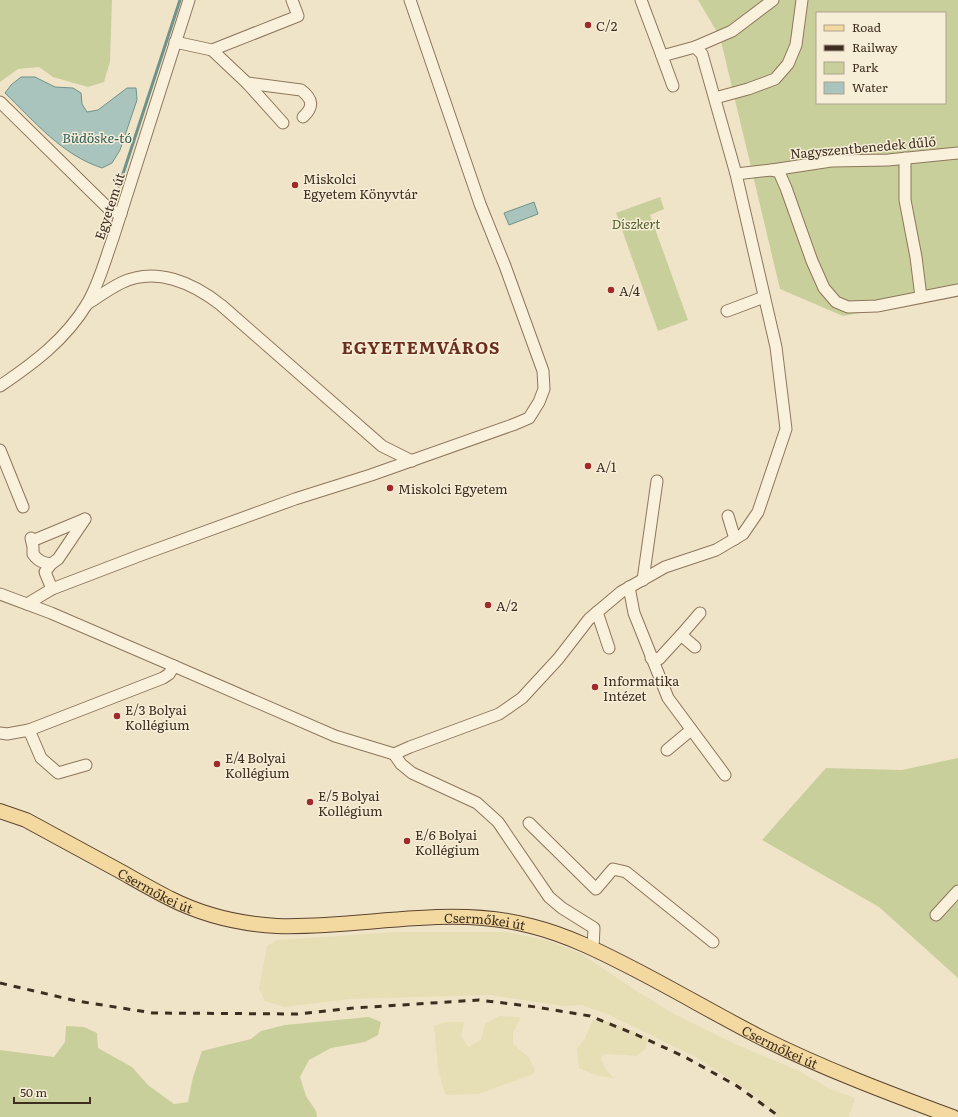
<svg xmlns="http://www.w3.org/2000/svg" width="958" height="1117" font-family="Literata,serif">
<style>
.farmland{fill:#e6deb5}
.green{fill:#c9cf9b;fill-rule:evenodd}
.water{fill:#a9c4bc;stroke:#6f938a}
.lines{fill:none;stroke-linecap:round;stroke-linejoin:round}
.stream{stroke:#6f938a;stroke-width:3}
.minor-casing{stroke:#8d765c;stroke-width:13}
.major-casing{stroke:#5b4430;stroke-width:16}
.minor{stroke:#faf1dc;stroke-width:11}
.major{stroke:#f3d9a0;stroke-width:14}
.rail{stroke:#3d2e20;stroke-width:3;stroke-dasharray:7 7;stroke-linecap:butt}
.poi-dot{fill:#9e2a2b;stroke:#f7eed8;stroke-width:1.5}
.labels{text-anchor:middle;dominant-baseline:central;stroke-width:3;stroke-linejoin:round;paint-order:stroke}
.poi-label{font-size:13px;fill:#3d2e20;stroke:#f7eed8;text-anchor:start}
.street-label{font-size:13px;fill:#3d2e20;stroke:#f7eed8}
.park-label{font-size:13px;font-style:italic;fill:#4d5a26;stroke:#f7eed8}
.water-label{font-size:14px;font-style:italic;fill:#2f5d5a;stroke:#f7eed8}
.district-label{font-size:17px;font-weight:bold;letter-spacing:1px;fill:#6b2e1e;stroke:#f7eed8}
</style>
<rect width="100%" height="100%" fill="#f0e4c8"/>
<!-- farmland -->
<g class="farmland">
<path d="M398 932H507L549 941 580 953 638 992 676 1015 733 1043 801 1072 828 1088 855 1098 849 1117H777L757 1097 694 1056 607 1014 582 1005 563 1006 490 995 349 999 284 1007 265 1001 259 989 267 946 277 940Z"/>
<path d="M500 1016 521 1017 513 1033V1044L529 1058 535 1070 533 1074 479 1094 446 1095 443 1088 438 1068 434 1026 446 1022H464L461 1036 468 1047 481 1040 485 1024Z"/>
<path d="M593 1020 609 1022 626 1028 648 1038 645 1049 637 1056 605 1054 601 1058 606 1070 614 1078 599 1076 579 1068 577 1049 585 1038Z"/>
</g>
<!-- green -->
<g class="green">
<path d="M0 0H112L110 62 104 82 88 87 53 77 39 67 18 69 0 82Z"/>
<path d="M698 0H958V296L843 316 780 289 720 37ZM817 13H945V103H817Z"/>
<path d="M660 197 664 209 650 215 688 320 658 331 616 213Z"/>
<path d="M958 758V978L879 907 762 840 826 768 902 770Z"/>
<path d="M369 1017 381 1022 378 1035 365 1042 331 1048 309 1060 300 1077 306 1096 316 1111 317 1117H0V1050L54 1057 65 1042 66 1026 84 1027 97 1033 98 1048 132 1067 148 1085 174 1104 188 1102 193 1077 202 1051 251 1039 261 1031 285 1025Z"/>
</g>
<!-- water -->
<g class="water">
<path d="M21 77H35L55 87 73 88 81 93 82 104 87 112 98 110 127 88H136L137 100 120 150 112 163 102 168C62 155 34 121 5 93L11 85Z"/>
<path d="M534 202 538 214 509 225 504 213Z"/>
</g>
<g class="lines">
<!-- stream -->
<path class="stream" d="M119 186 180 0"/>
<defs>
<g id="minor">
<path d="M175 42 212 50 247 83 301 90C313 99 314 107 303 117"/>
<path d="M695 47 732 31 773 0"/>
<path d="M212 50 298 16 292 0"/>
<path d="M662 56 673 86"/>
<path d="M247 83 283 123"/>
<path d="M715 98 748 89 775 79 788 64 796 45 802 0"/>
<path d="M0 102 110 210 121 214"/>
<path d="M905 158V200L916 257 921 297"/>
<path d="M772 170 831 161 888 160 958 153"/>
<path d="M736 174 771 170 779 172 786 188 812 261 824 288 836 302 848 307 877 306 958 290"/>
<path d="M87 304C98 297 109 289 121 283 156 266 193 283 221 305L382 446 412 461"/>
<path d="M727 311 764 297"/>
<path d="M0 386C34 363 65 340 87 304 99 284 105 260 113 238L189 0"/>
<path d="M0 450 23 507"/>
<path d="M728 516 735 539"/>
<path d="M31 538 33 547V554C38 561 43 563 51 564"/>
<path d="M32 541 85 519"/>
<path d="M643 580 657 481"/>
<path d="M629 587 634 613 668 698 725 775"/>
<path d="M52 589 45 572 51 564 58 559 85 519"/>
<path d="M0 594 51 613 174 666 335 736 394 754 401 764 412 773 477 803 498 822 549 897 562 908 594 928 593 948"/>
<path d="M27 604 52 589 141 555 295 499 371 475 515 424 529 418 539 402 544 389 543 371 505 266 480 204 410 0"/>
<path d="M597 612 609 648"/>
<path d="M695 647 681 635 700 613"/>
<path d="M651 658 659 659 681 635"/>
<path d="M29 730 163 678 169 674 174 666"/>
<path d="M0 733 7 734 29 730 41 758 58 773 86 765"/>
<path d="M667 750 691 730"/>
<path d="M394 754 410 747 499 714 522 698 558 659 589 619 621 592 665 567 716 550 743 534 758 512 786 429 776 347 736 174 702 54 695 47 662 56 641 0"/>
<path d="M529 823 596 889 613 869 626 872 713 942"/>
<path d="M936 915 958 891"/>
</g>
<g id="major">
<path id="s1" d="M0 811 26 820C57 837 88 854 118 870 136 880 153 890 171 899 203 915 241 924 277 926 362 929 447 904 531 926 567 935 599 951 632 968 675 990 717 1015 760 1037 822 1068 888 1093 953 1117"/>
</g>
</defs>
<!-- minor casing -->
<use href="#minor" class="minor-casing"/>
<!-- major casing -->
<use href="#major" class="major-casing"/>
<!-- minor -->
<use href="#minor" class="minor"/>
<!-- major -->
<use href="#major" class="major"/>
<!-- rail -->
<path class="rail" d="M0 983 77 1001 153 1013 297 1014 354 1008 479 1000 536 1007 590 1016 637 1035 685 1057 737 1086 780 1117"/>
</g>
<!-- markers -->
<g class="poi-dot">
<circle cx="588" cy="25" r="4"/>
<circle cx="295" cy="185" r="4"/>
<circle cx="611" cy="290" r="4"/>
<circle cx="588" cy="466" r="4"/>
<circle cx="390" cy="488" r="4"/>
<circle cx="488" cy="605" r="4"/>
<circle cx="595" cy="687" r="4"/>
<circle cx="117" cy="716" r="4"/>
<circle cx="217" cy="764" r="4"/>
<circle cx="310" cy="802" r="4"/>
<circle cx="407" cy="841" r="4"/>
</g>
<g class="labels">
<!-- poi labels -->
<g class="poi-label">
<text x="596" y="25">C/2</text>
<text x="303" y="178">Miskolci<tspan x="303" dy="15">Egyetem Könyvtár</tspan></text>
<text x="619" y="290">A/4</text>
<text x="596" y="466">A/1</text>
<text x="398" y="488">Miskolci Egyetem</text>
<text x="496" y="605">A/2</text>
<text x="603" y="680">Informatika<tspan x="603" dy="15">Intézet</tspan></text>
<text x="125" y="709">E/3 Bolyai<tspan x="125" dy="15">Kollégium</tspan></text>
<text x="225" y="757">E/4 Bolyai<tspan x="225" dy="15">Kollégium</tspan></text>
<text x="318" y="795">E/5 Bolyai<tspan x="318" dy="15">Kollégium</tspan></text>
<text x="415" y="834">E/6 Bolyai<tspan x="415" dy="15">Kollégium</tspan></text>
</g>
<!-- street labels -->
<g class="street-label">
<text transform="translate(863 147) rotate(-5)">Nagyszentbenedek dűlő</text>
<text transform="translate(109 206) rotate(-72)">Egyetem út</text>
<text stroke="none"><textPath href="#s1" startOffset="175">Csermőkei út</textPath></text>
<text stroke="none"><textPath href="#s1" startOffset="511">Csermőkei út</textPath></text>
<text stroke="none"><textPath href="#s1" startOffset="835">Csermőkei út</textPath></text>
</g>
<!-- park labels -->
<g class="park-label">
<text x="636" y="223">Díszkert</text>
</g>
<!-- water labels -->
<g class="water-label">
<text x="97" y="137">Büdöske-tó</text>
</g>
<!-- district labels -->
<g class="district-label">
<text x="421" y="346">EGYETEMVÁROS</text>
</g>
</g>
<!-- legend -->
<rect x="816" y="12" width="130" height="92" fill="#f7eed8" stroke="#ada18e"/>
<rect x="824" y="25" width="20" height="6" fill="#f3d9a0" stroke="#ada18e"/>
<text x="852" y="32" font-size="12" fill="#3d2e20">Road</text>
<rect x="824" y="45" width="20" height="6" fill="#3d2e20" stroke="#ada18e"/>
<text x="852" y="52" font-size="12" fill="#3d2e20">Railway</text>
<rect x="824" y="62" width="20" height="12" fill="#c9cf9b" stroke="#ada18e"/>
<text x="852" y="72" font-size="12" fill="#3d2e20">Park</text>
<rect x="824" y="82" width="20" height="12" fill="#a9c4bc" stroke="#ada18e"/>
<text x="852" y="92" font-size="12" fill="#3d2e20">Water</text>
<!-- scale -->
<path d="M14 1097v6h76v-6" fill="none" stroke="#3d2e20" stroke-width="2"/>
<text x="20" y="1097" font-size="12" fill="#3d2e20" stroke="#f7eed8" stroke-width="3" paint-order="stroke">50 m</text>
</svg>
